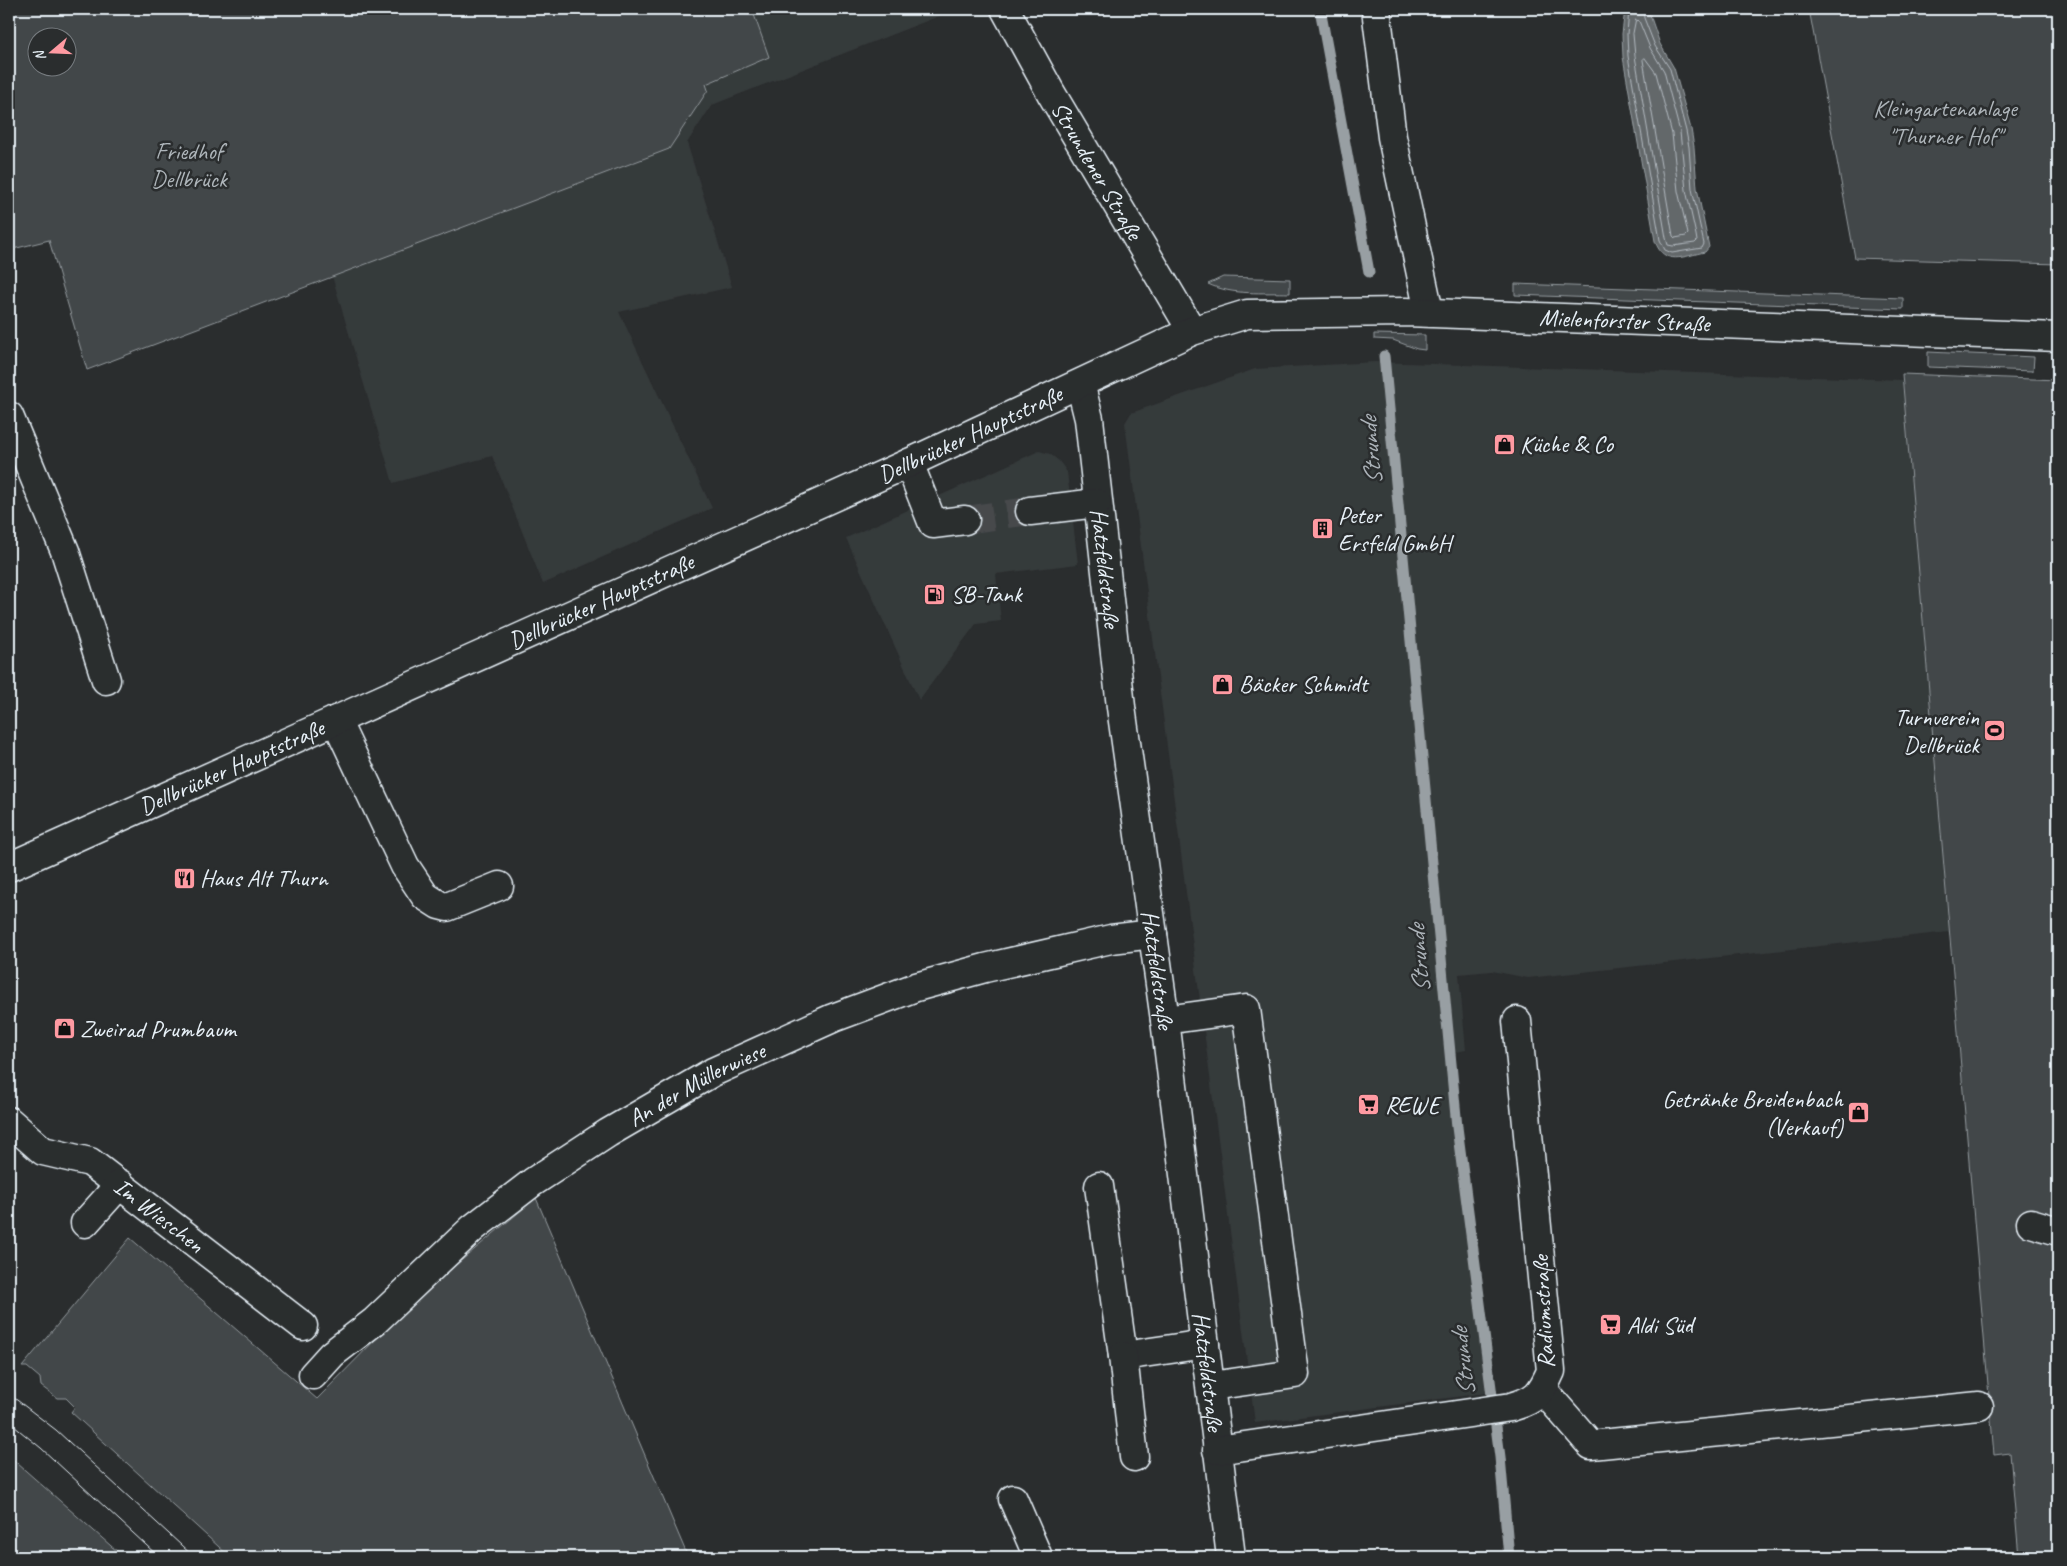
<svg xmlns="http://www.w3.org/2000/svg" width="2067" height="1566" font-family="Caveat,sans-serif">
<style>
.built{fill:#363a3b}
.green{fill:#424648;stroke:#959ca0;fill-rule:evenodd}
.water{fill:#63686b;stroke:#989fa3}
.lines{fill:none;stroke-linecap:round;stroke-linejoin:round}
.shore{stroke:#b3bac0;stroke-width:1}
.stream{stroke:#989fa3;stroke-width:11}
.minor-tunnel{stroke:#464a4c;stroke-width:28;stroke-dasharray:28 14;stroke-linecap:butt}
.minor-casing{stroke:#e8f1f8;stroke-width:31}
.minor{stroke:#2a2d2e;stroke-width:28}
.tram{stroke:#e8f1f8;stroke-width:1}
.labels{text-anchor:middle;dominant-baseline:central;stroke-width:5;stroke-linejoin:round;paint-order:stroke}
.park-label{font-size:24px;fill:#aeb5ba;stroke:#2a2d2e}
.street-label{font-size:24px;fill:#e8f1f8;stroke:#2a2d2e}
.poi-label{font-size:24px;fill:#e8f1f8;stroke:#2a2d2e;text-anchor:start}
.water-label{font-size:25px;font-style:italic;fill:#acb3b9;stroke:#2a2d2e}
</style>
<rect width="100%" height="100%" fill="#2a2d2e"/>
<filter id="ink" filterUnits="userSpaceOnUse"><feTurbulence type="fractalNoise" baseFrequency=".02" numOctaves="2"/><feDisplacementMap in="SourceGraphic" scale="10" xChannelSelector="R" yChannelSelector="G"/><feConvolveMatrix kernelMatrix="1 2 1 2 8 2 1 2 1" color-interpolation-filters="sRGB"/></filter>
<g filter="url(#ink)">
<!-- built -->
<g class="built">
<path d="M752 9H957L712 105 687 143 732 287 619 312 712 508 543 584 492 456 393 483 332 276 669 149 705 84 769 57Z"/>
<path d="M1375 362 1902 380 1949 932 1528 978 1492 971 1459 974 1466 1050 1445 1054 1486 1393 1255 1423 1125 423 1131 413 1255 369Z"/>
<path d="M1039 451 1050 454 1059 461 1067 472 1078 564 996 574 1001 621 976 624 919 700 846 538Z"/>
</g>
<!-- green -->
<g class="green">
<path d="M9 9H752L769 57 706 84 708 90 669 149 87 370 49 240 9 250ZM38 38H68V68H38Z"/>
<path d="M1809 9H2058V264L1855 258Z"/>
<path d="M1223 277 1290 279V293C1262 292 1234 296 1208 284Z"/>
<path d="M1515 284 1903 298V309L1515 295Z"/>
<path d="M1374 334 1425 335V350L1417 349 1393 340 1374 339Z"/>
<path d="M1928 352 2034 357 2033 371 1928 367Z"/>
<path d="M1902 374 2058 380V1557H2019L2010 1453 1994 1455Z"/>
<path d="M536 1198 688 1557H230L71 1412 75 1407 66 1398H57L41 1386 40 1378 27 1367H22L130 1238 317 1399 385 1330 444 1275Z"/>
<path d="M9 1456 119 1553 123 1557H9Z"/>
</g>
<!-- water -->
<path class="water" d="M1625 9H1648L1660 44 1674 68 1691 129 1694 147 1697 188 1709 247 1705 252C1684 256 1664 267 1655 241L1623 57 1622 34Z"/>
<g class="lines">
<!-- shore -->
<g class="shore">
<path d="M1629 9 1627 34 1628 56 1660 240 1665 250 1672 253 1702 248 1704 244 1692 189 1689 147 1686 131 1670 69 1655 46 1644 18 1643 9"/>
<path d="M1636 20 1639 21 1650 48 1664 71 1680 132 1686 190 1696 235 1697 241 1695 243 1673 246 1668 245 1666 238 1635 56 1633 34Z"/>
<path d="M1645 58 1656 73 1672 134 1678 191 1688 234 1686 236 1675 238 1673 236 1643 60Z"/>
</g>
<!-- stream -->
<g class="stream">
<path d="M1320 9 1369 272"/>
<path d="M1384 356 1457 1127 1500 1457 1509 1557"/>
</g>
<!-- minor-tunnel -->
<path class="minor-tunnel" d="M965 520 1030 511"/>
<defs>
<g id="minor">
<path id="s1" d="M1005 9 1051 93 1192 331"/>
<path d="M1376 9 1392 137 1429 312"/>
<path id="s2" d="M1078 385 1083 395 1089 419 1121 707 1165 1020 1231 1557"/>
<path d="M9 416 65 551 106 680"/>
<path d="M909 463 933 524 965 520"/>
<path d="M1030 511 1097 503"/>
<path d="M336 720 405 866 425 896 439 905 447 907 499 886"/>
<path id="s3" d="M9 867 909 463 1192 331 1247 314 1406 312 2058 337"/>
<path d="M1165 1020 1246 1009 1295 1374 1211 1386"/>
<path id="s4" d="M9 1121 43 1151 90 1162 303 1326"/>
<path d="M1099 1186 1123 1356 1205 1344"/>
<path d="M85 1223 120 1184"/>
<path d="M2031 1223 2058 1231"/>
<path d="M1123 1356 1134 1457"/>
<path id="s5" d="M313 1375 332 1354 375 1321 473 1228 533 1182 608 1133 713 1072 833 1018 916 987 985 968 1111 939 1153 934"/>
<path d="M1543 1390 1591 1445 1979 1406"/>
<path d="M1217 1450 1511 1407C1536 1400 1541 1394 1551 1371L1517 1021"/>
<path d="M1013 1499 1038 1557"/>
</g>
</defs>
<!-- minor casing -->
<use href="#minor" class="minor-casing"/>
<!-- minor -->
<use href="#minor" class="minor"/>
<!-- tram -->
<g class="tram">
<path d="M9 1394 56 1430 194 1557"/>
<path d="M9 1422 41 1448 159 1557"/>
</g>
</g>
</g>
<!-- icons -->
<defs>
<symbol id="shop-square" viewBox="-11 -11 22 22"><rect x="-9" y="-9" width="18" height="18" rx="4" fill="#ff9aa2" stroke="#2a2d2e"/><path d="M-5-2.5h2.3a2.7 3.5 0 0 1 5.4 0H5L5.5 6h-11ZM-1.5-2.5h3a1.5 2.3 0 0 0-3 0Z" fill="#111"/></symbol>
<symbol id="building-square" viewBox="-11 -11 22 22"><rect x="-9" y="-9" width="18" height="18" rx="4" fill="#ff9aa2" stroke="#2a2d2e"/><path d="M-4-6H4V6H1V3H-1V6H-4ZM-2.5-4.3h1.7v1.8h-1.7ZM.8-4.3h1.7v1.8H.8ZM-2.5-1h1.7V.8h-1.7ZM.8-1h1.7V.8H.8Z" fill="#111"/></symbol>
<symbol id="fuel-square" viewBox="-11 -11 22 22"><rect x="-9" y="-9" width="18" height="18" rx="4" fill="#ff9aa2" stroke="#2a2d2e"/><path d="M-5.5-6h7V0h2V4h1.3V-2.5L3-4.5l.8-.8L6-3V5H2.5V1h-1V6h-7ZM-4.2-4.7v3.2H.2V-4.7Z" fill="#111"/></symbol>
<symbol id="stadium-square" viewBox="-11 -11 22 22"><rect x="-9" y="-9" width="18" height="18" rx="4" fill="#ff9aa2" stroke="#2a2d2e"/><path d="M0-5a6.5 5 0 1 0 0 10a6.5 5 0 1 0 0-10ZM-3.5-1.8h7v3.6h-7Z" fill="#111"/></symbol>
<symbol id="restaurant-square" viewBox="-11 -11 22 22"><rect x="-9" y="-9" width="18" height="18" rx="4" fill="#ff9aa2" stroke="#2a2d2e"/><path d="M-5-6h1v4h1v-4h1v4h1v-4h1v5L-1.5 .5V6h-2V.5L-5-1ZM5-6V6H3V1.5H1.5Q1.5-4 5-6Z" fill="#111"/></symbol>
<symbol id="supermarket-square" viewBox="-11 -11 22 22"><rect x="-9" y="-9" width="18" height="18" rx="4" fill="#ff9aa2" stroke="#2a2d2e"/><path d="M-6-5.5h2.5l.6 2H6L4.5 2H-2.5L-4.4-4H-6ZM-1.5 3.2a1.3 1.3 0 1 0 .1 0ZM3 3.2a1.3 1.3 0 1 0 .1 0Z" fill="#111"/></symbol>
</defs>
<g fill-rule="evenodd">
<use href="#shop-square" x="1492" y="432" width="25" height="25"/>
<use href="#building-square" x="1310" y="516" width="25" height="25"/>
<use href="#fuel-square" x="922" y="582" width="25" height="25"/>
<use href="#shop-square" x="1210" y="672" width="25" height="25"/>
<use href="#stadium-square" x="1982" y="718" width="25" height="25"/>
<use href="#restaurant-square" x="172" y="866" width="25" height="25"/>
<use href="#shop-square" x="52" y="1016" width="25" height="25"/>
<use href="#supermarket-square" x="1356" y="1092" width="25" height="25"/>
<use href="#shop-square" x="1846" y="1100" width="25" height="25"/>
<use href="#supermarket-square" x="1598" y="1312" width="25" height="25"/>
</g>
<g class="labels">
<!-- park labels -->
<g class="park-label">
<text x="1945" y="108">Kleingartenanlage<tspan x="1945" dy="28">"Thurner Hof"</tspan></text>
<text x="189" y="151">Friedhof<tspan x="189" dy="28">Dellbrück</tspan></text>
</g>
<!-- street labels -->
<g class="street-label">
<text stroke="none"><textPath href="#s1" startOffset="186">Strundener Straße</textPath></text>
<text stroke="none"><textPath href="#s3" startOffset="1734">Mielenforster Straße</textPath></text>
<text stroke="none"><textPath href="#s3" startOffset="1054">Dellbrücker Hauptstraße</textPath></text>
<text stroke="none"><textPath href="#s2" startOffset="186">Hatzfeldstraße</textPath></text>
<text stroke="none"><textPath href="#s3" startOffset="649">Dellbrücker Hauptstraße</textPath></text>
<text stroke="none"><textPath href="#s3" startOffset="244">Dellbrücker Hauptstraße</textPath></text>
<text stroke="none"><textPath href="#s2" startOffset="591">Hatzfeldstraße</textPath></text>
<text stroke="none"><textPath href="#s5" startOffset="484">An der Müllerwiese</textPath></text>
<text stroke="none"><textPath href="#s4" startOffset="181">Im Wieschen</textPath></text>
<text transform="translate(1543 1312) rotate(-93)">Radiumstraße</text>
<text stroke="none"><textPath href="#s2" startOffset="996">Hatzfeldstraße</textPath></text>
</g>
<!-- poi labels -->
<g class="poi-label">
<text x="1520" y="444">Küche &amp; Co</text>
<text x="1338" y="515">Peter<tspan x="1338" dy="28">Ersfeld GmbH</tspan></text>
<text x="951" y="594">SB-Tank</text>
<text x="1239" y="684">Bäcker Schmidt</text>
<text x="1979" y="717" text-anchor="end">Turnverein<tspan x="1979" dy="28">Dellbrück</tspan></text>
<text x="200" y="878">Haus Alt Thurn</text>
<text x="80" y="1029">Zweirad Prumbaum</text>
<text x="1843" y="1099" text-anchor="end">Getränke Breidenbach<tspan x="1843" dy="28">(Verkauf)</tspan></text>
<text x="1385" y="1105">REWE</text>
<text x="1627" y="1325">Aldi Süd</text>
</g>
<!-- water labels -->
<g class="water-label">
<text transform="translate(1371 451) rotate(-95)">Strunde</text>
<text transform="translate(1419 959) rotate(-95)">Strunde</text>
<text transform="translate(1463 1362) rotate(-97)">Strunde</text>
</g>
</g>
<!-- margin -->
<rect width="2067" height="1566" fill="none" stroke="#2a2d2e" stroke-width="30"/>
<rect x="15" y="15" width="2037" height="1536" fill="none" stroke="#e8f1f8" stroke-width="2" filter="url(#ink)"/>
<!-- north arrow -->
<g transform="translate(52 52) rotate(251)"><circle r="24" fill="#2a2d2e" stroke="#767b7f"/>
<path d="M0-4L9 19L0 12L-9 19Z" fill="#ff9aa2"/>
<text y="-8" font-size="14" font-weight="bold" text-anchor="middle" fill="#e8f1f8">N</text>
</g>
</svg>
